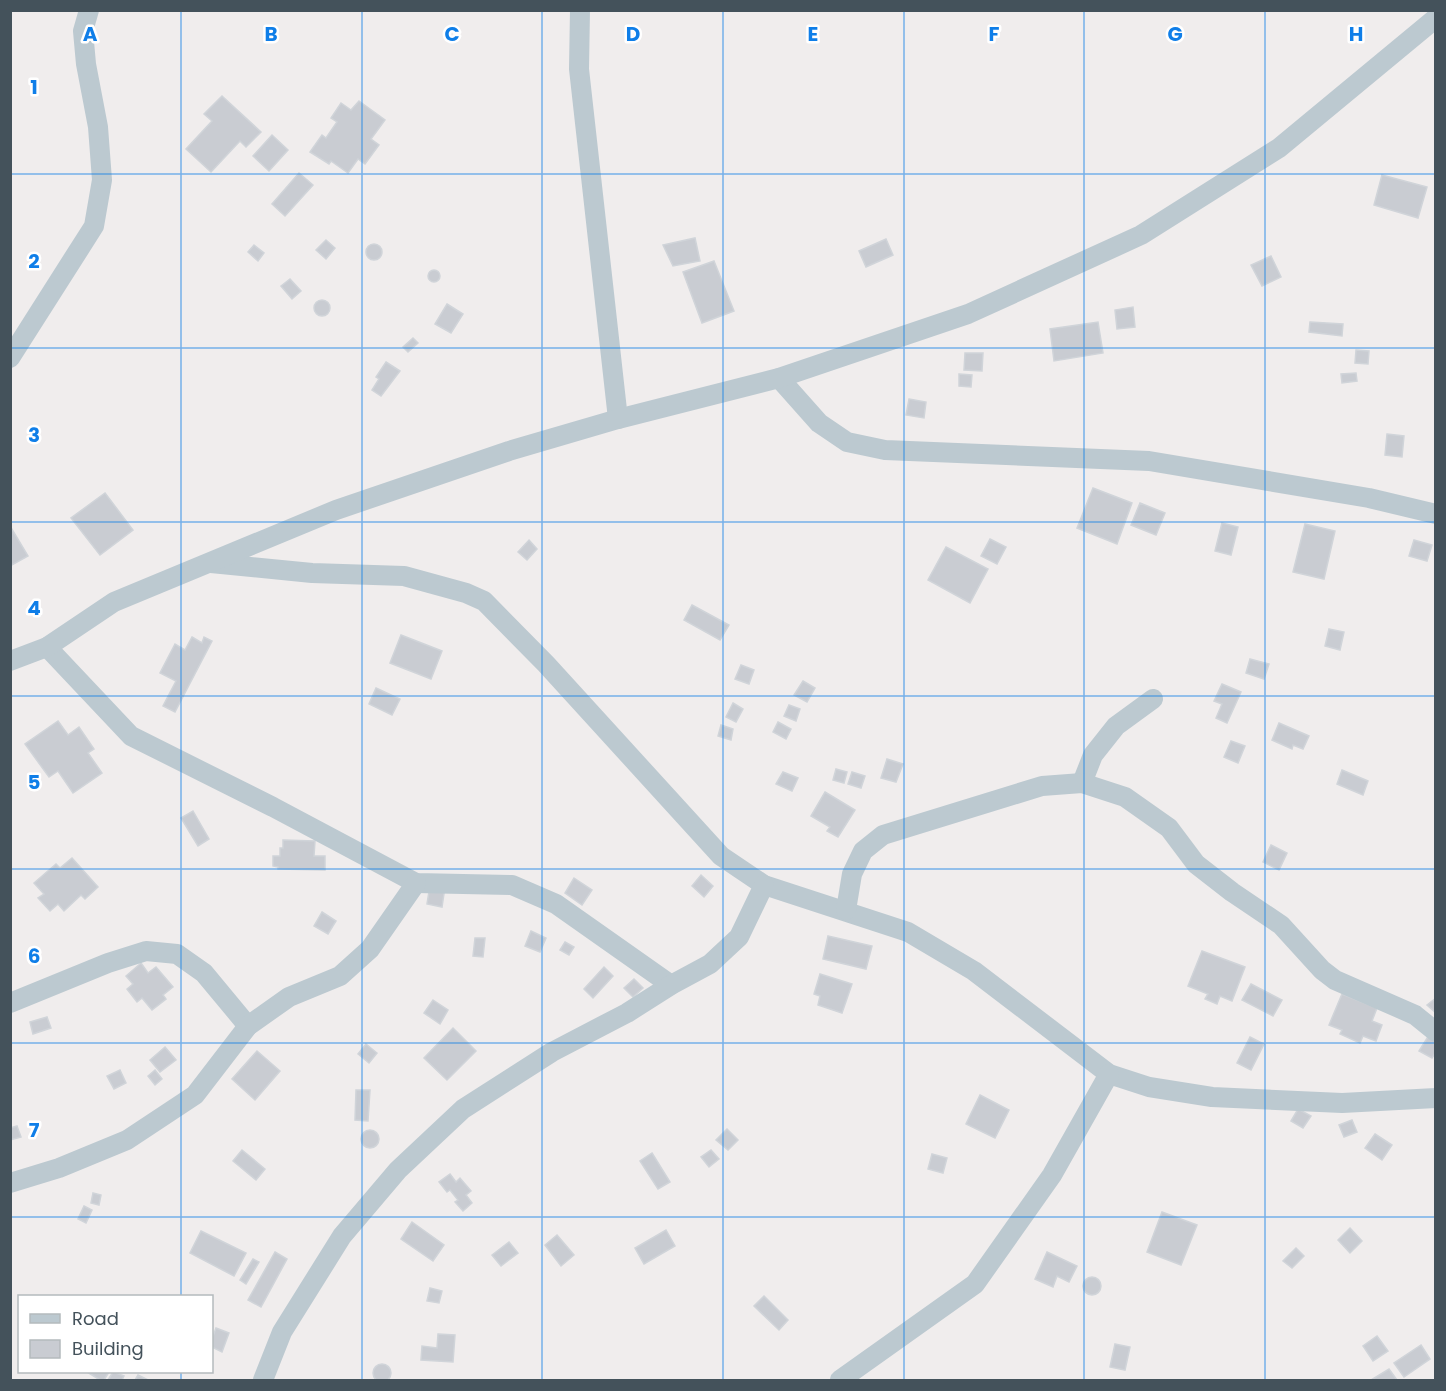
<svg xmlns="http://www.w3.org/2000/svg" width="1446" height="1391" font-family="Poppins,sans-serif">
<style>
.building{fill:#c9ccd2;stroke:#d0d4d9;stroke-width:1.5}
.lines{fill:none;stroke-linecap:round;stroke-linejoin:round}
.minor{stroke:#bcc9d0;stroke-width:20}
.grid{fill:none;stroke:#0f7ee8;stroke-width:1.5;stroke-opacity:0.55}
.grid-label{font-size:20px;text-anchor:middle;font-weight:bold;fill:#0f7ee8;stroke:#fff;stroke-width:5;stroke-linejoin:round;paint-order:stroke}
</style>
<rect width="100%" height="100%" fill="#f0eded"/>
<!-- building -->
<g class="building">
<path d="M222 96 261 132 246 147 240 141 211 172 186 149 212 121 204 114Z"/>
<path d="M359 101 385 120 371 139 379 145 365 164 358 159 348 173 331 161 329 164 310 152 322 135 326 138 337 122 331 118 341 103 351 110Z"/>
<path d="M272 135 288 150 269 171 253 156Z"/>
<path d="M299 173 313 185 285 216 272 204Z"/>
<path d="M1382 175 1427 187 1418 218 1374 205Z"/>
<path d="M695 238 700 261 673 266 663 245Z"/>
<path d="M886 239 893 255 866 267 859 251Z"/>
<path d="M326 240 335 248 326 259 316 250Z"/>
<circle cx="374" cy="252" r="8"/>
<path d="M254 245 264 253 258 261 248 252Z"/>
<path d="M1271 256 1281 277 1262 286 1251 265Z"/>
<path d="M714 261 734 311 702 323 683 272Z"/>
<circle cx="434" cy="276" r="6"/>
<path d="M290 279 301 291 292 299 281 286Z"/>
<circle cx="322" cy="308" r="8"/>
<path d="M447 304 463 314 451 333 435 324Z"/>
<path d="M1133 307 1135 327 1117 329 1115 310Z"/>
<path d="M1098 322 1103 353 1054 361 1050 329Z"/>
<path d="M1310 322 1343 324 1342 336 1309 332Z"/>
<path d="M413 338 418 343 408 352 403 347Z"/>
<path d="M1356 350 1369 351 1368 364 1355 363Z"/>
<path d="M965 353H983L982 371 964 370Z"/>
<path d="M386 362 400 371 381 396 372 390 379 379 376 377Z"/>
<path d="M1356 373 1357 381 1342 383 1341 374Z"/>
<path d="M959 374 972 375 971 387 959 386Z"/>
<path d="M909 399 926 402 924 418 906 415Z"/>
<path d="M1387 434 1404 436 1402 457 1385 455Z"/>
<path d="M1093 488 1132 503 1117 544 1077 528Z"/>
<path d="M105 493 133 530 100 555 71 518Z"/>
<path d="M1140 503 1165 513 1156 535 1131 525Z"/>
<path d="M1222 523 1238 527 1231 555 1215 551Z"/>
<path d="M1305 524 1335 531 1324 579 1293 572Z"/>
<path d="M10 526 28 556 10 566Z"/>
<path d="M990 539 1006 547 997 564 981 556Z"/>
<path d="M529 540 537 549 527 560 518 552Z"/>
<path d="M1414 540 1432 545 1427 561 1409 556Z"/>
<path d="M946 547 988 569 970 603 928 580Z"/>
<path d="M692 605 729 625 720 640 684 620Z"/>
<path d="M1329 629 1344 632 1340 650 1325 646Z"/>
<path d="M401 635 442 651 431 679 390 663Z"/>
<path d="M192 637 202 643 204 637 212 641 175 712 163 706 176 681 160 673 175 644 185 650Z"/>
<path d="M1250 659 1269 664 1264 679 1246 673Z"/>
<path d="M741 665 754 670 749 684 735 679Z"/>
<path d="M803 681 815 688 807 702 794 695Z"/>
<path d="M1222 684 1241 692 1227 723 1216 718 1222 704 1214 701Z"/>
<path d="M376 688 400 699 392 715 369 704Z"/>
<path d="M733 703 743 709 736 722 726 717Z"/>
<path d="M789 705 800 709 796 721 784 716Z"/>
<path d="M58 721 68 735 79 727 94 749 88 753 102 773 73 793 58 771 49 777 25 744Z"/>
<path d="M778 722 791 729 786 739 773 732Z"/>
<path d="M1279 723 1309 736 1303 749 1293 745 1292 749 1272 740Z"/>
<path d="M721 725 733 729 731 740 718 736Z"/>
<path d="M1231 741 1245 746 1238 763 1224 757Z"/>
<path d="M887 759 903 764 896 782 881 778Z"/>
<path d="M836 769 847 772 844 783 833 780Z"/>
<path d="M1342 770 1368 781 1363 795 1337 784Z"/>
<path d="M783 772 798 778 792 791 776 784Z"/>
<path d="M852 772 865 776 861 788 848 784Z"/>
<path d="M825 792 855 810 838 837 827 831 830 827 811 816Z"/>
<path d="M193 811 209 839 198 846 181 818Z"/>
<path d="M283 840 315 841 314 856H325V870L278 869V867L273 866V856H280V848H283Z"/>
<path d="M1271 845 1287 853 1279 870 1263 862Z"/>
<path d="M72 858 98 887 85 899 81 895 64 911 58 904 50 911 38 898 44 894 34 883 56 864 60 868Z"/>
<path d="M701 875 713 886 704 897 692 886Z"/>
<path d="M574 878 592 890 582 905 565 893Z"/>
<path d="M430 885 445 887 442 907 427 904Z"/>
<path d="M322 912 336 921 328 934 314 926Z"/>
<path d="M531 931 546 938 540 952 525 946Z"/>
<path d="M828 936 872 946 866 969 823 959Z"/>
<path d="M475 938H485L483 957 473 956Z"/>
<path d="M565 942 574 947 569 955 560 950Z"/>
<path d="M1202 951 1245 967 1232 1001 1220 996 1217 1004 1205 999 1208 994 1188 986Z"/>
<path d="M141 963 148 973 156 967 173 987 163 995 166 999 152 1010 142 998 137 1002 127 989 133 984 126 976Z"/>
<path d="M604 967 613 976 593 998 584 989Z"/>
<path d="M820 974 852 984 842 1013 818 1005 820 996 814 994Z"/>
<path d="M634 979 643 988 633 997 624 988Z"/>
<path d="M1251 984 1282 1000 1273 1016 1242 1000Z"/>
<path d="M1342 994 1377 1008 1372 1021 1382 1025 1376 1041 1363 1036 1360 1043 1340 1034 1342 1030 1329 1025Z"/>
<path d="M1436 998V1013L1427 1005Z"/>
<path d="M433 1000 448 1010 440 1024 424 1013Z"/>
<path d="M47 1017 51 1028 33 1034 30 1022Z"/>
<path d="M453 1028 476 1051 447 1080 424 1058Z"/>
<path d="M1429 1035 1436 1039V1052L1432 1058 1419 1051Z"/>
<path d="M1250 1037 1264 1044 1251 1070 1237 1063Z"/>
<path d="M366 1044 377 1053 369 1063 358 1054Z"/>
<path d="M165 1047 176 1060 160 1072 150 1060Z"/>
<path d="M257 1051 280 1071 255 1100 232 1079Z"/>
<path d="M120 1070 126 1083 114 1089 107 1076Z"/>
<path d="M155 1070 162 1079 155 1085 148 1076Z"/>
<path d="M356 1090H370L368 1121 355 1120Z"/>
<path d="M980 1095 1009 1110 995 1138 966 1124Z"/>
<path d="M1298 1109 1311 1116 1303 1128 1291 1121Z"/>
<path d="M1352 1120 1357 1132 1344 1137 1339 1125Z"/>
<path d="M17 1126 21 1137 10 1140V1128Z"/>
<path d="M727 1129 738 1140 728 1150 716 1140Z"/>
<circle cx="370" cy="1139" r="9"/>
<path d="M1375 1134 1392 1145 1382 1160 1365 1148Z"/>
<path d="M242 1150 265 1169 256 1180 233 1161Z"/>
<path d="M711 1150 719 1159 709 1167 701 1157Z"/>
<path d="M652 1153 670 1182 658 1189 640 1161Z"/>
<path d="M932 1154 947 1158 943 1173 928 1169Z"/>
<path d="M450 1174 456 1182 460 1178 471 1191 466 1195 472 1203 463 1211 455 1202 458 1200 450 1190 447 1192 439 1182Z"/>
<path d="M93 1193 101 1195 99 1205 91 1203Z"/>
<path d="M84 1206 92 1210 86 1223 78 1219Z"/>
<path d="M1162 1212 1197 1225 1181 1265 1147 1252Z"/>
<path d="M412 1222 444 1245 433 1261 401 1239Z"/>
<path d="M1350 1228 1362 1241 1350 1253 1338 1240Z"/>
<path d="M666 1230 675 1246 644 1264 635 1248Z"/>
<path d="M201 1231 246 1253 234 1276 190 1253Z"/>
<path d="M557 1235 574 1255 561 1266 545 1245Z"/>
<path d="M509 1242 518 1253 501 1266 492 1255Z"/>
<path d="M1296 1248 1304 1256 1292 1268 1283 1261Z"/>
<path d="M275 1252 287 1259 261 1307 248 1300Z"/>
<path d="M1047 1252 1077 1266 1069 1282 1057 1276 1053 1287 1035 1279Z"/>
<path d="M253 1259 259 1262 246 1284 240 1280Z"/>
<circle cx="1092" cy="1286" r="9"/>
<path d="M430 1288 442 1291 439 1303 427 1301Z"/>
<path d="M764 1296 788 1320 779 1330 754 1306Z"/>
<path d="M216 1328 229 1333 222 1352 212 1347V1339Z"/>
<path d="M438 1334 455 1335 453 1362 421 1360 422 1346 437 1348Z"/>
<path d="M1377 1336 1388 1351 1373 1361 1363 1346Z"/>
<path d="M1115 1344 1130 1347 1125 1370 1110 1367Z"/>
<path d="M1421 1345 1430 1359 1404 1377 1394 1363Z"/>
<circle cx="382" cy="1373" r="9"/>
<path d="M1389 1369 1397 1380H1371Z"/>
<path d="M87 1372H109L104 1380H100Z"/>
<path d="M113 1372 124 1376 122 1380H108Z"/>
<path d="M138 1375 148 1380H135Z"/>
</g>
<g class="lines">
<!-- minor -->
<g class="minor">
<path d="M580 10 579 69 618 419"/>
<path d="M10 358 94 226 102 180 98 127 86 64 83 31 89 10"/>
<path d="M779 378 819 423 847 442 885 450 1149 461 1369 498 1436 514"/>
<path d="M211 563 312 573 404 576 466 593 484 601 546 664 721 856 764 885 908 932 974 971 1109 1074 1149 1087 1212 1097 1342 1103 1436 1098"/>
<path d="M47 647 131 736 273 807 416 883 512 885 556 904 671 985"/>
<path d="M10 661 47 647 114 602 336 510 509 451 618 419 779 378 968 314 1141 235 1279 148 1436 18"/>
<path d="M1082 783 1093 755 1116 726 1153 699"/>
<path d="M846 910 852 874 863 851 883 835 1042 786 1082 783 1125 797 1169 828 1196 864 1232 892 1281 925 1322 970 1335 980 1415 1015 1436 1032"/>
<path d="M10 1003 108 963 146 951 177 954 204 973 248 1026"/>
<path d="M10 1183 59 1168 127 1140 195 1095 248 1026 289 997 340 976 370 949 416 883"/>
<path d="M263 1380 282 1332 342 1236 398 1170 463 1109 552 1052 627 1013 671 985 710 964 739 937 764 885"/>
<path d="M840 1380 975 1284 1052 1175 1109 1074"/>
</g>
</g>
<!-- grid -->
<path class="grid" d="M181 10V1296M362 10V1380M542 10V1380M723 10V1380M904 10V1380M1084 10V1380M1265 10V1380M10 174H1436M10 348H1436M10 522H1436M10 696H1436M10 869H1436M10 1043H1436M10 1217H1436M181 1372V1380"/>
<g class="grid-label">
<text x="90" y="41">A</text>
<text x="271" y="41">B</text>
<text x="452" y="41">C</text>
<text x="633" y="41">D</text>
<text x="813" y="41">E</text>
<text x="994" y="41">F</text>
<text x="1175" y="41">G</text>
<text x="1356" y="41">H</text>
<text x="34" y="94">1</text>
<text x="34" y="268">2</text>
<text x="34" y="442">3</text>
<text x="34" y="615">4</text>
<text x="34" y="789">5</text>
<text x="34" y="963">6</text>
<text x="34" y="1137">7</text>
</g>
<!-- border -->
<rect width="1446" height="1391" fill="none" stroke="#44525b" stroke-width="24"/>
<!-- legend -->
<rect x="18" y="1295" width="195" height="78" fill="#ffffff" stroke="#b4babd" stroke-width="1.5"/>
<rect x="30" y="1314" width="30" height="9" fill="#bcc9d0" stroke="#b4babd" stroke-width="1.5"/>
<text x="72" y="1325" font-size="18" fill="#44525b">Road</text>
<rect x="30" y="1340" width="30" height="18" fill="#c9ccd2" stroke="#b4babd" stroke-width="1.5"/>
<text x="72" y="1355" font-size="18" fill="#44525b">Building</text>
</svg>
